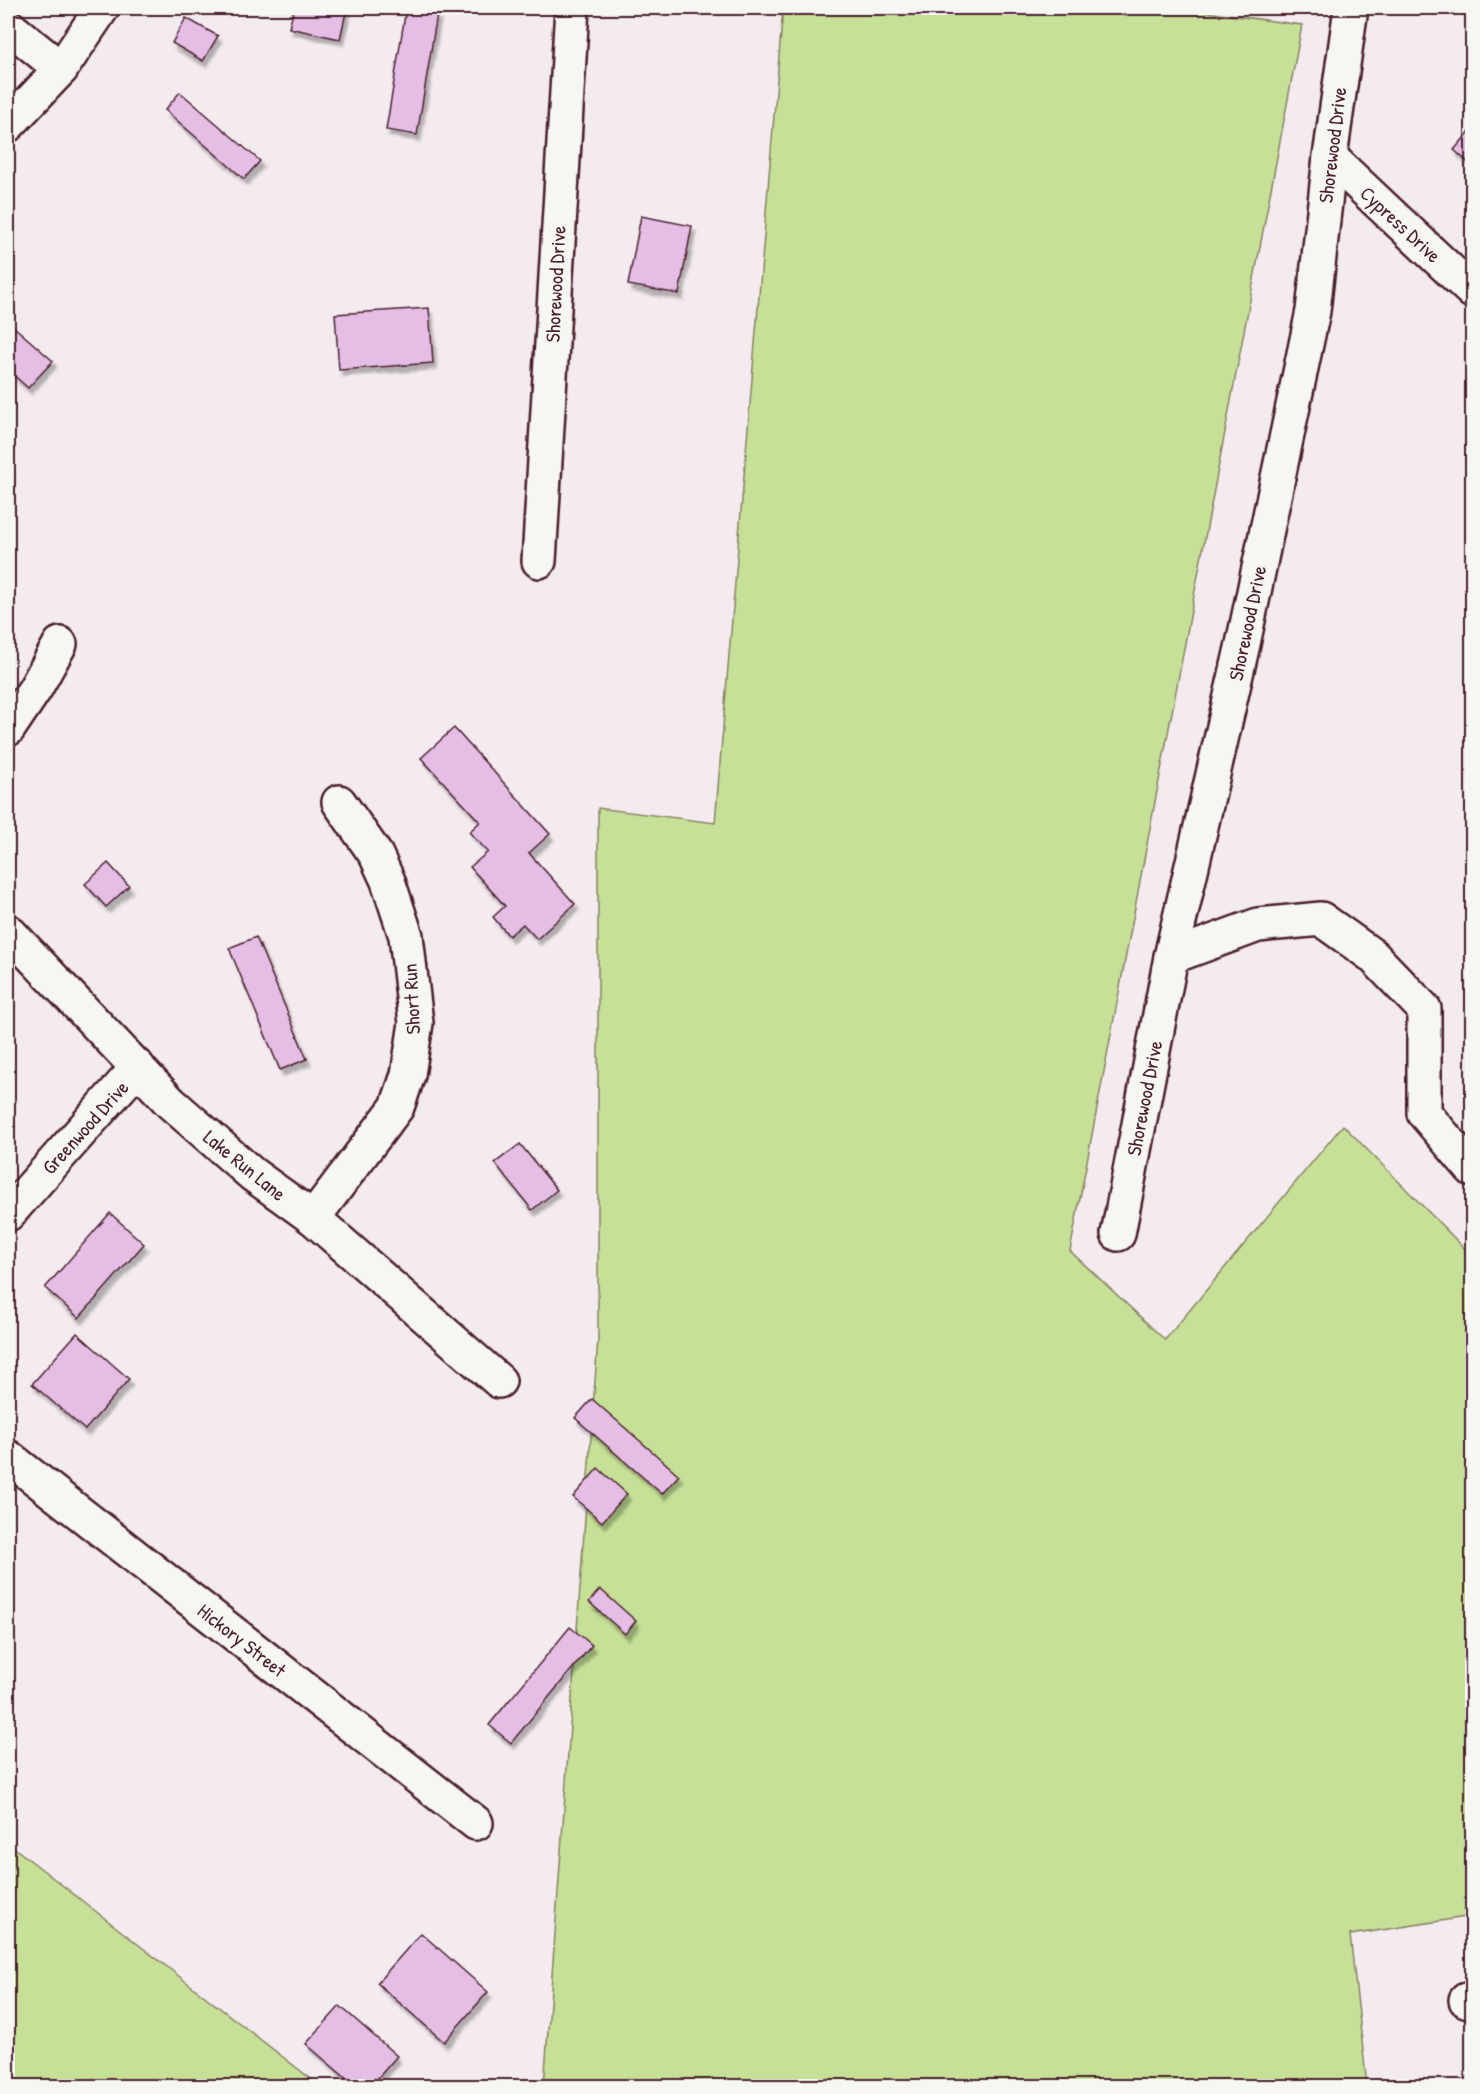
<svg xmlns="http://www.w3.org/2000/svg" width="1480" height="2094" font-family="'Patrick Hand',sans-serif">
<style>
.green{fill:#c6e197;stroke:#888061;stroke-width:1.5}
.building{fill:#e5bee6;stroke:#4a1f2b;stroke-width:1.5;filter:url(#shadow)}
.lines{fill:none;stroke-linecap:round;stroke-linejoin:round}
.minor-casing{stroke:#4a1f2b;stroke-width:38}
.minor{stroke:#f6f6f2;stroke-width:33}
.labels{text-anchor:middle;dominant-baseline:central;stroke-width:5;stroke-linejoin:round;paint-order:stroke}
.street-label{font-size:20px;fill:#4a1f2b;stroke:#f6f6f2}
</style>
<defs>
<filter id="shadow"><feDropShadow dx="3.5" dy="6" stdDeviation="1.5" flood-color="#0004"/></filter>
</defs>
<rect width="100%" height="100%" fill="#f3ebf0"/>
<filter id="ink" filterUnits="userSpaceOnUse"><feTurbulence type="fractalNoise" baseFrequency=".0167" numOctaves="2"/><feDisplacementMap in="SourceGraphic" scale="12" xChannelSelector="R" yChannelSelector="G"/><feConvolveMatrix kernelMatrix="1 2 1 2 8 2 1 2 1" color-interpolation-filters="sRGB"/></filter>
<g filter="url(#ink)">
<!-- green -->
<g class="green">
<path d="M783 8H1177L1302 25 1070 1251 1165 1340 1343 1125 1472 1256V1916L1350 1935 1367 2086H544L598 1339V808L715 823Z"/>
<path d="M8 1843 320 2086H8Z"/>
</g>
<!-- building -->
<g class="building">
<path d="M294 8H347L340 39 289 28Z"/>
<path d="M406 9 437 14 417 135 386 130Z"/>
<path d="M186 18 218 36 203 61 172 43Z"/>
<path d="M180 92 260 161 244 179 165 110Z"/>
<path d="M1472 129V166L1454 150Z"/>
<path d="M641 216 692 226 679 294 628 285Z"/>
<path d="M429 308 433 363 339 370 335 314Z"/>
<path d="M13 326 53 361 28 388 8 370V333Z"/>
<path d="M454 728 550 834 529 853 575 904 537 939 523 924 509 936 493 917 505 906 470 867 488 852 469 832 480 822 421 758Z"/>
<path d="M108 863 129 886 106 907 85 884Z"/>
<path d="M256 937 307 1059 280 1070 229 948Z"/>
<path d="M1472 1132V1154L1463 1138Z"/>
<path d="M520 1144 557 1190 532 1210 495 1163Z"/>
<path d="M110 1213 144 1244 79 1318 45 1288Z"/>
<path d="M77 1333 129 1379 85 1430 32 1384Z"/>
<path d="M592 1399 679 1475 662 1494 575 1418Z"/>
<path d="M598 1468 627 1494 602 1522 573 1497Z"/>
<path d="M600 1589 636 1621 625 1634 589 1602Z"/>
<path d="M570 1627 592 1645 511 1743 489 1725Z"/>
<path d="M421 1933 488 1992 444 2042 377 1983Z"/>
<path d="M340 2006 397 2056 371 2086H355L306 2044Z"/>
</g>
<g class="lines">
<defs>
<g id="minor">
<path d="M8 26 61 69"/>
<path d="M8 125 61 69 102 8"/>
<path d="M1330 157 1472 291"/>
<path d="M539 561 572 8"/>
<path d="M8 729 35 689 60 644"/>
<path d="M8 931 171 1103 252 1174 313 1218 499 1381"/>
<path d="M1171 957 1258 925 1321 919 1373 956 1424 1009V1113L1472 1169"/>
<path d="M8 1214 138 1067"/>
<path d="M313 1218 397 1107 408 1075 416 1023 406 936 388 881 376 855 339 802"/>
<path d="M1118 1234 1171 957 1243 644 1313 311 1330 157 1351 8"/>
<path d="M8 1457 476 1823"/>
<path d="M1466 2000 1472 2002"/>
</g>
</defs>
<!-- minor casing -->
<use href="#minor" class="minor-casing"/>
<!-- minor -->
<use href="#minor" class="minor"/>
</g>
</g>
<g class="labels">
<!-- street labels -->
<g class="street-label">
<text transform="translate(1332 145) rotate(-83)">Shorewood Drive</text>
<text transform="translate(1401 224) rotate(43)">Cypress Drive</text>
<text transform="translate(555 284) rotate(-87)">Shorewood Drive</text>
<text transform="translate(1247 623) rotate(-78)">Shorewood Drive</text>
<text transform="translate(411 999) rotate(-93)">Short Run</text>
<text transform="translate(1144 1098) rotate(-79)">Shorewood Drive</text>
<text transform="translate(85 1127) rotate(-48)">Greenwood Drive</text>
<text transform="translate(245 1165) rotate(39)">Lake Run Lane</text>
<text transform="translate(242 1640) rotate(38)">Hickory Street</text>
</g>
</g>
<!-- margin -->
<rect width="1480" height="2094" fill="none" stroke="#f6f6f2" stroke-width="30"/>
<rect x="15" y="15" width="1450" height="2064" fill="none" stroke="#4a1f2b" stroke-width="2" filter="url(#ink)"/>
</svg>
